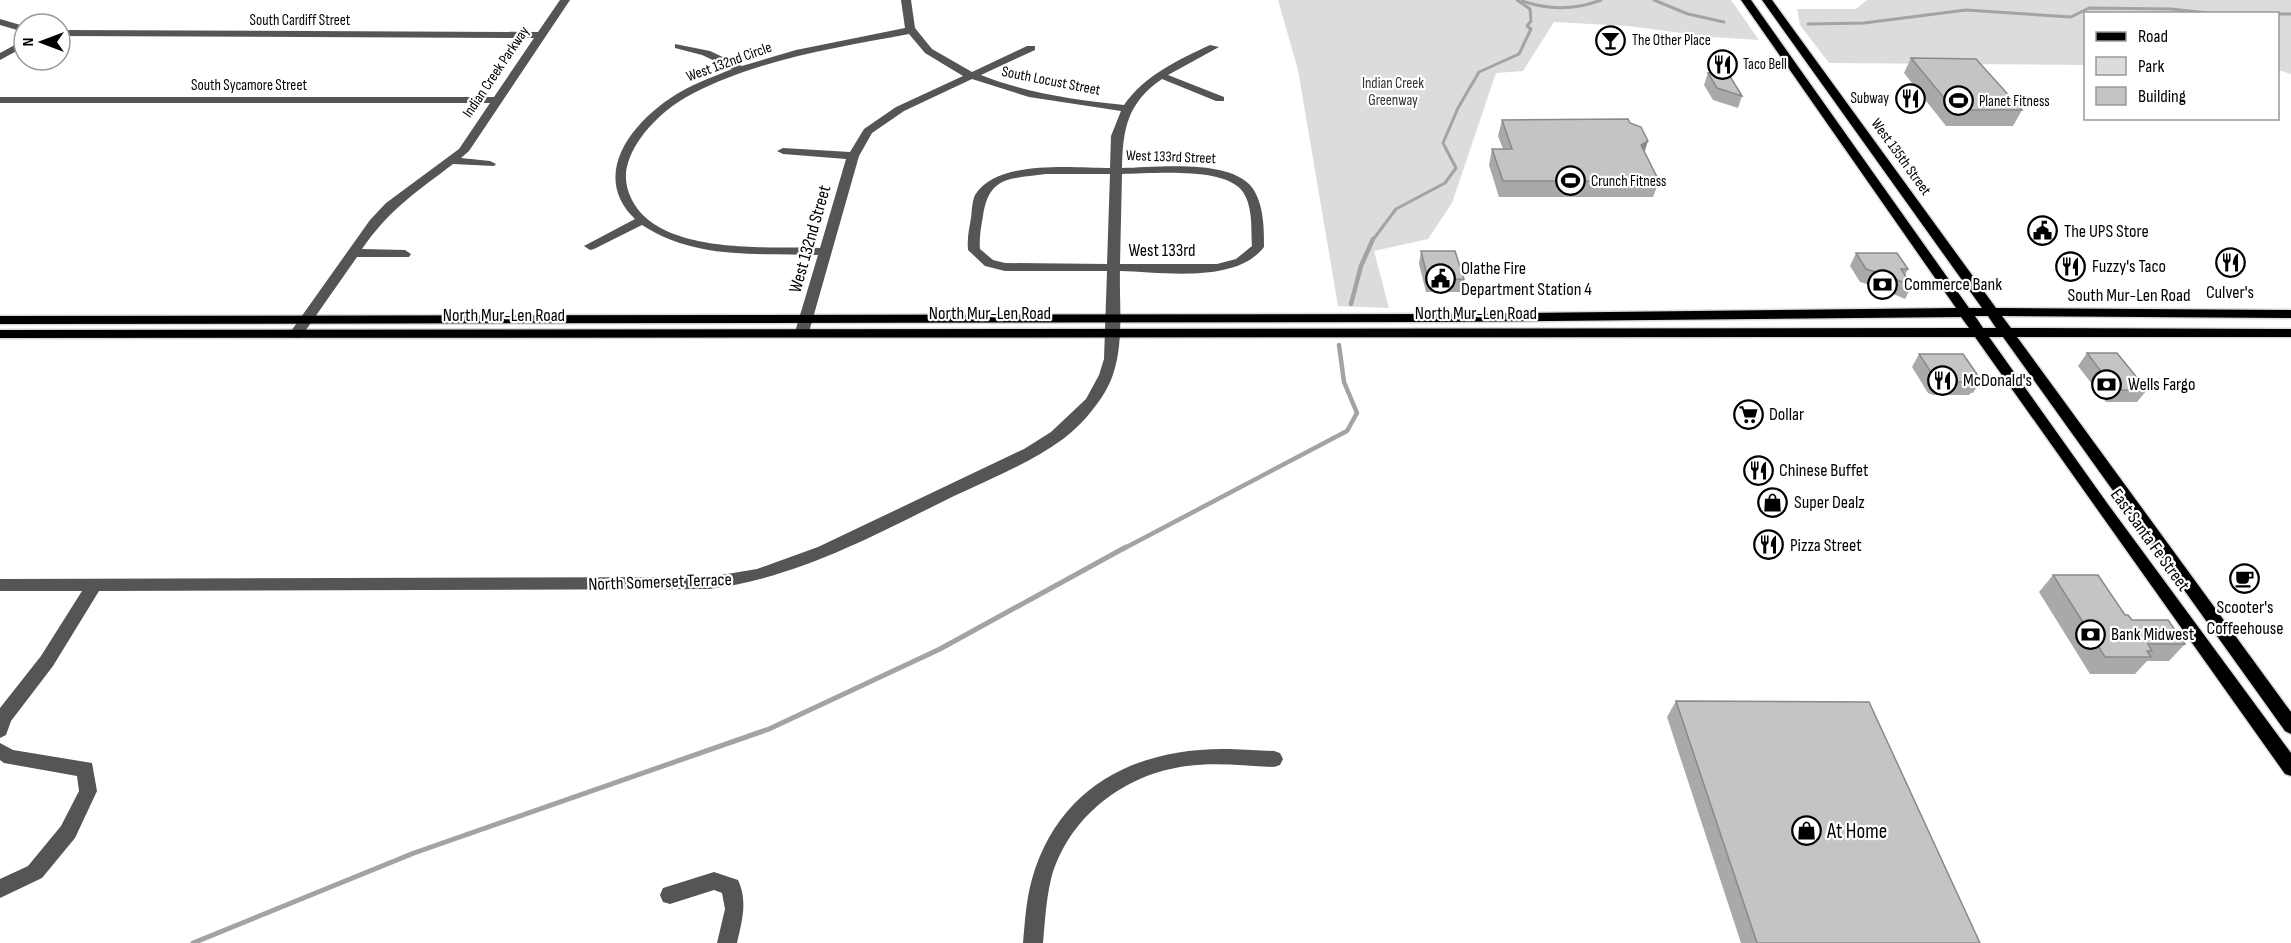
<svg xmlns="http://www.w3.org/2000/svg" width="2291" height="943" font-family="'Sofia Sans Condensed',sans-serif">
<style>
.green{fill:#dcdcdc}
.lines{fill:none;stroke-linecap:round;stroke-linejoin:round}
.stream-far2{stroke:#a3a3a3;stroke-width:3}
.stream-far1{stroke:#a3a3a3;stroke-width:4.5}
.stream{stroke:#a3a3a3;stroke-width:5}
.major-casing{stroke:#dbdbdb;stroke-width:3}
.minor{fill:#555;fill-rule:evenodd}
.major{fill:#000;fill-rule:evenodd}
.wall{fill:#a9a9a9}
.shaded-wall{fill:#898989}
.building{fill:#c4c4c4;stroke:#898989;stroke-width:1.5}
.labels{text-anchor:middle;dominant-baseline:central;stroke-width:4.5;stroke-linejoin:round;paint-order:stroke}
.far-street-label{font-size:15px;fill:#000;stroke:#fff}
.far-poi-label{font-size:15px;fill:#000;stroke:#fff;text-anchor:start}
.far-park-label{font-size:15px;fill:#333;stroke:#fff}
.poi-label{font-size:18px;fill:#000;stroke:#fff;text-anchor:start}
.street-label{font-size:18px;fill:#000;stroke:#fff}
.near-poi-label{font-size:21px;fill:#000;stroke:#fff;text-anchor:start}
</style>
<rect width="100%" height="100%" fill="#fff"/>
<!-- green -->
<g class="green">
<path d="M1278 0H1731L1759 40 1712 37 1628 26 1554 22 1523 71 1496 73 1452 203 1428 239 1374 251 1389 308 1338 306 1298 70Z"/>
<path d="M1867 0H2291V74L2278 70V14H2086L2085 65 1829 63 1800 25 1797 9H1856Z"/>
</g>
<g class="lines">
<!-- stream-far2 -->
<g class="stream-far2">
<path d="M1654 0 1688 14 1724 22"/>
<path d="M1522 1C1548 10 1575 10 1601 0"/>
<path d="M2242 14H2291"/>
<path d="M1808 24 1864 23 1966 10 2071 17 2089 8 2171 9 2217 14"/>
<path d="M1372 241 1396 209 1445 183 1456 168 1443 143 1458 108 1479 72 1519 54 1531 29 1527 26 1531 21 1530 9 1517 0"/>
</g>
<!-- stream-far1 -->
<g class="stream-far1">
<path d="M1351 304 1361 266 1373 239"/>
<path d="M1123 549 1347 431 1357 413 1344 382 1339 345"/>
</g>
<!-- stream -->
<path class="stream" d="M193 943 414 853 769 729 940 649 1126 547"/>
<defs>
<path id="major" d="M1741 0H1751L1969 308H1982L1762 0H1772L1996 308 2291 310V318L2002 316 2011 328 2291 329V337H2017L2291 712V734L2285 731 2003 337H1989L2107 503 2291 753V776L2285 774 1975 337 0 338V330L1969 328 1961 317 1442 322 0 324V316L1442 314 1956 308ZM1975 316H1988L1996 328H1983Z"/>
</defs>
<!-- major casing -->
<use href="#major" class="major-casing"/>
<!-- minor -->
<g class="minor">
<path d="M560 0H570L469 151 461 158 490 161 496 164 494 166 453 164C415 193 389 210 362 249L405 250 411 254 409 257H357L301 337 296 338 289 334 370 220 386 203 459 149 490 103H0V97H494L534 38 60 36V30L538 32Z"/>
<path d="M901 0H911L915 28 932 49 972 72 1027 46H1035V50L981 75C1026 93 1076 100 1124 105 1145 75 1178 60 1210 45L1219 47 1168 75 1224 97V101H1216L1162 79C1127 103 1123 129 1122 168 1156 168 1236 157 1255 192 1264 209 1264 229 1264 247 1236 284 1162 272 1120 271 1119 310 1126 357 1105 392 1094 410 1080 426 1063 439 1030 463 991 479 954 496 875 535 797 578 709 589L99 591 53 666 11 721 6 735 0 738V708L41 656 82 591H0V579L709 577 757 569 818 547 1024 449 1051 432 1086 399 1099 375 1104 359 1107 271H1005L985 266 968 250C967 239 969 229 971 218 972 211 972 201 975 195 997 159 1073 168 1110 168L1111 136 1121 111 1029 97 972 79 904 111 872 133 859 156 809 332 802 336 795 332 818 255C758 253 695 260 642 225L594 249 590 250 584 246 635 219C587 173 637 116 682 91 698 82 715 76 732 69L702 55 675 48V44L710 51 742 66 796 50 905 28ZM909 34 925 53 963 76 896 107 864 129 850 152 783 148 777 151 783 154 846 159 820 248C768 246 658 256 631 198 626 187 624 175 628 163 637 134 665 108 692 94 759 59 835 48 909 34ZM1046 174H1110L1107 264 1005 263 993 260 980 249C979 238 981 227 983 216 989 175 1011 179 1046 174ZM1122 174C1151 174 1225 166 1243 192 1253 207 1251 229 1252 246L1236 259 1217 264H1120Z"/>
<path d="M0 19 24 26V32L0 25Z"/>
<path d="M24 40V47L0 60V53Z"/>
<path d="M0 743 13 750 92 763 97 791 75 838 42 878 0 898V879L28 866 61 826 79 791 77 776 4 763 0 760Z"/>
<path d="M1230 749 1274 751 1280 753 1283 759 1280 765 1274 767C1245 766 1216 762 1187 766 1124 774 1068 817 1051 879 1046 900 1045 922 1043 943H1023C1025 922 1026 900 1032 879 1059 785 1138 747 1230 749Z"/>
<path d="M714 872 738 880C748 902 742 921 737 943H717L725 909 722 893 714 890 670 904 663 902 660 895 663 888Z"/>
</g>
<!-- major -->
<use href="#major" class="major"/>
</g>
<!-- wall -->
<g class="wall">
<path d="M1911 58 2022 110 2013 126H1946L1904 73Z"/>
<path d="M1708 73 1742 96 1738 108 1713 100 1704 85Z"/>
<path d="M1502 120 1630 123 1659 181 1653 197H1499L1489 165 1492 149H1503L1498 136Z"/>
<path d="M1421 251 1464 279 1461 292H1426L1419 264Z"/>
<path d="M1856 253 1908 269 1905 275 1912 286 1905 299 1877 287 1860 282 1850 266Z"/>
<path d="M2087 353 2147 390 2137 402H2106L2078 366Z"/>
<path d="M1919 354 1981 380 1973 393H1971L1969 395H1933L1928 393 1912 367Z"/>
<path d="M2053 575 2125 615 2132 620 2185 644 2169 661H2147L2135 674H2090L2039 592Z"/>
<path d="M1676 701 1980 943H1741L1667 717Z"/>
</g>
<!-- shaded-wall -->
<path class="shaded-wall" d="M1648 141 1643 157 1641 145Z"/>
<!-- building -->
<g class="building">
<path d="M1911 58 1976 59 2022 110H1954Z"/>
<path d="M1708 73H1728L1742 96 1717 88Z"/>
<path d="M1628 119 1630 123 1641 127 1648 141 1641 145 1659 181H1503L1492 149H1512L1502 120Z"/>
<path d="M1421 251H1455L1464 279 1428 280Z"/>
<path d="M1856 253H1897L1908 269H1901L1912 286 1883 274 1866 269Z"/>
<path d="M2087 353H2117L2147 390H2115Z"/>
<path d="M1919 354H1963L1981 380H1975L1977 382H1941L1936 380Z"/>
<path d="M2053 575H2098L2125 615H2128L2132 620H2168L2185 644H2148L2152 651H2147L2151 657H2105Z"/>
<path d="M1676 701 1869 702 1980 943H1757Z"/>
</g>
<!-- icons -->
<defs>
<symbol id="bar-ring" viewBox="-11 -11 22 22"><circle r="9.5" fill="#fff" stroke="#000" stroke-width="1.5"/><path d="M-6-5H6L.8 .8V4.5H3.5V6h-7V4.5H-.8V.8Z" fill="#000"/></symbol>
<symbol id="restaurant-ring" viewBox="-11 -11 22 22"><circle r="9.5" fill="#fff" stroke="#000" stroke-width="1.5"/><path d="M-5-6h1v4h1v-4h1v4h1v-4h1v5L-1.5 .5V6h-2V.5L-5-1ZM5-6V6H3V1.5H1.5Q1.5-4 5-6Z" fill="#000"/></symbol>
<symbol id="stadium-ring" viewBox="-11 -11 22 22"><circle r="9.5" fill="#fff" stroke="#000" stroke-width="1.5"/><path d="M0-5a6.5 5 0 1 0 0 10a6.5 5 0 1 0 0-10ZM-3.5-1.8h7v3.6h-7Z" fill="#000"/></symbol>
<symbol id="civic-ring" viewBox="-11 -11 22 22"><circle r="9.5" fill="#fff" stroke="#000" stroke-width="1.5"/><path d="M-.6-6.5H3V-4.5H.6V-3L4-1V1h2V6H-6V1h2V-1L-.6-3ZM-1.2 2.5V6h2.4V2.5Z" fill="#000"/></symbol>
<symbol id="bank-ring" viewBox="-11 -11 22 22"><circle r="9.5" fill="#fff" stroke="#000" stroke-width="1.5"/><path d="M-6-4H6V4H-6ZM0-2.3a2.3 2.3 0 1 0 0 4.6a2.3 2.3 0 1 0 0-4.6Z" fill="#000"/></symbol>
<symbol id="supermarket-ring" viewBox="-11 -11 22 22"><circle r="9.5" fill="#fff" stroke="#000" stroke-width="1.5"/><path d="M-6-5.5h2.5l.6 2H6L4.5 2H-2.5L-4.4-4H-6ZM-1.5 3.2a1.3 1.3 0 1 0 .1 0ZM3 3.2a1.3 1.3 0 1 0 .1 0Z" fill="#000"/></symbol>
<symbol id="shop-ring" viewBox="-11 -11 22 22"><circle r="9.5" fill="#fff" stroke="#000" stroke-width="1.5"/><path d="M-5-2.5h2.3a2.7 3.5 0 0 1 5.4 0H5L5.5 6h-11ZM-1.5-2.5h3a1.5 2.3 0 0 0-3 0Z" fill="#000"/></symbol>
<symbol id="cafe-ring" viewBox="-11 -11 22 22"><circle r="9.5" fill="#fff" stroke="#000" stroke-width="1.5"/><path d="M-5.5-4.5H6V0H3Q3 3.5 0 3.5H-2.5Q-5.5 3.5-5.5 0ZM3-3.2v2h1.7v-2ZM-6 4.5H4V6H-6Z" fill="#000"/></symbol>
</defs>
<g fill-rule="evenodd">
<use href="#bar-ring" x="1594" y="24" width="33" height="33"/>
<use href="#restaurant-ring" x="1706" y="48" width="33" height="33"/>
<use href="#restaurant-ring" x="1894" y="82" width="33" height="33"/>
<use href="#stadium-ring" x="1942" y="84" width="33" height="33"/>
<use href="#stadium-ring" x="1554" y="164" width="33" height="33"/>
<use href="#civic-ring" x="2026" y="214" width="33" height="33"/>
<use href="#restaurant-ring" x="2214" y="246" width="33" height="33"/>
<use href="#restaurant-ring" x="2054" y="250" width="33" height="33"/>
<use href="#civic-ring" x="1424" y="262" width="33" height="33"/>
<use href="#bank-ring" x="1866" y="268" width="33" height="33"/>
<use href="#restaurant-ring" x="1926" y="364" width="33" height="33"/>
<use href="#bank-ring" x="2090" y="368" width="33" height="33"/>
<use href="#supermarket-ring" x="1732" y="398" width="33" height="33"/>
<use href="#restaurant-ring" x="1742" y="454" width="33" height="33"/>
<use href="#shop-ring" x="1756" y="486" width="33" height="33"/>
<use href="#restaurant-ring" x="1752" y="528" width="33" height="33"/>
<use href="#cafe-ring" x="2228" y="562" width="33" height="33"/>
<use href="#bank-ring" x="2074" y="618" width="33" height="33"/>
<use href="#shop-ring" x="1790" y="814" width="33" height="33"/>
</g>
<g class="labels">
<!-- far-street labels -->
<g class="far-street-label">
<text x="300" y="20">South Cardiff Street</text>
<text transform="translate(729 62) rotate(-20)">West 132nd Circle</text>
<text transform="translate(496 72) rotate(-56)">Indian Creek Parkway</text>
<text transform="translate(1051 81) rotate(11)">South Locust Street</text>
<text x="249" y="85">South Sycamore Street</text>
<text transform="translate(1171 157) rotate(2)">West 133rd Street</text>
<text transform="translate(1901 157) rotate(54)">West 135th Street</text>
</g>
<!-- far-poi labels -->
<g class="far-poi-label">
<text x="1632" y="40">The Other Place</text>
<text x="1743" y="64">Taco Bell</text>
<text x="1889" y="98" text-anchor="end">Subway</text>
<text x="1979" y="101">Planet Fitness</text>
<text x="1591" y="181">Crunch Fitness</text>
</g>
<!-- far-park labels -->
<g class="far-park-label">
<text x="1393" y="83">Indian Creek<tspan x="1393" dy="17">Greenway</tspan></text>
</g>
<!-- poi labels -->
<g class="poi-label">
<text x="2064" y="231">The UPS Store</text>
<text x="2092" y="266">Fuzzy's Taco</text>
<text x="1461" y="268">Olathe Fire<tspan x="1461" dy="21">Department Station 4</tspan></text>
<text x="1904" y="284">Commerce Bank</text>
<text x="2230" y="292" text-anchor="middle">Culver's</text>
<text x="1963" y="380">McDonald's</text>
<text x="2128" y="384">Wells Fargo</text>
<text x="1769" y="414">Dollar</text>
<text x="1779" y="470">Chinese Buffet</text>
<text x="1794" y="502">Super Dealz</text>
<text x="1790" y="545">Pizza Street</text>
<text x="2245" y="607" text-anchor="middle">Scooter's<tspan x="2245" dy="21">Coffeehouse</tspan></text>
<text x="2111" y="634">Bank Midwest</text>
</g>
<!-- street labels -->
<g class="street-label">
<text transform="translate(810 239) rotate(-74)">West 132nd Street</text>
<text x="1162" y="250">West 133rd</text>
<text x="2129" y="295">South Mur-Len Road</text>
<text x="990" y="313">North Mur-Len Road</text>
<text x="1476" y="313">North Mur-Len Road</text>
<text x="504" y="315">North Mur-Len Road</text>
<text transform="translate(2150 540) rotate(54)">East Santa Fe Street</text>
<text transform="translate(660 582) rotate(-2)">North Somerset Terrace</text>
</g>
<!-- near-poi labels -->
<g class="near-poi-label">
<text x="1827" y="831">At Home</text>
</g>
</g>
<!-- legend -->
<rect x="2084" y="12" width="195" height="108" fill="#ffffff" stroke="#999999" stroke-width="1.5"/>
<rect x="2096" y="32" width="30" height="9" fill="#000000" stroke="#999999" stroke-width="1.5"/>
<text x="2138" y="42" font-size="18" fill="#000000">Road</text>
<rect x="2096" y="57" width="30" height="18" fill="#dcdcdc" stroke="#999999" stroke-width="1.5"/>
<text x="2138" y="72" font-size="18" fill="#000000">Park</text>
<rect x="2096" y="87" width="30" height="18" fill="#c4c4c4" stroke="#999999" stroke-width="1.5"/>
<text x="2138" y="102" font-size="18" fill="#000000">Building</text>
<!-- north arrow -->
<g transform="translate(42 42) rotate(270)"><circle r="28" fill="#ffffff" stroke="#999999" stroke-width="1.5"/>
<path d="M0-4.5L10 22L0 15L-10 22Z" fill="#000000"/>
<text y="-9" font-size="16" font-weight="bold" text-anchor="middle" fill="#000000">N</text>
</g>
</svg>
